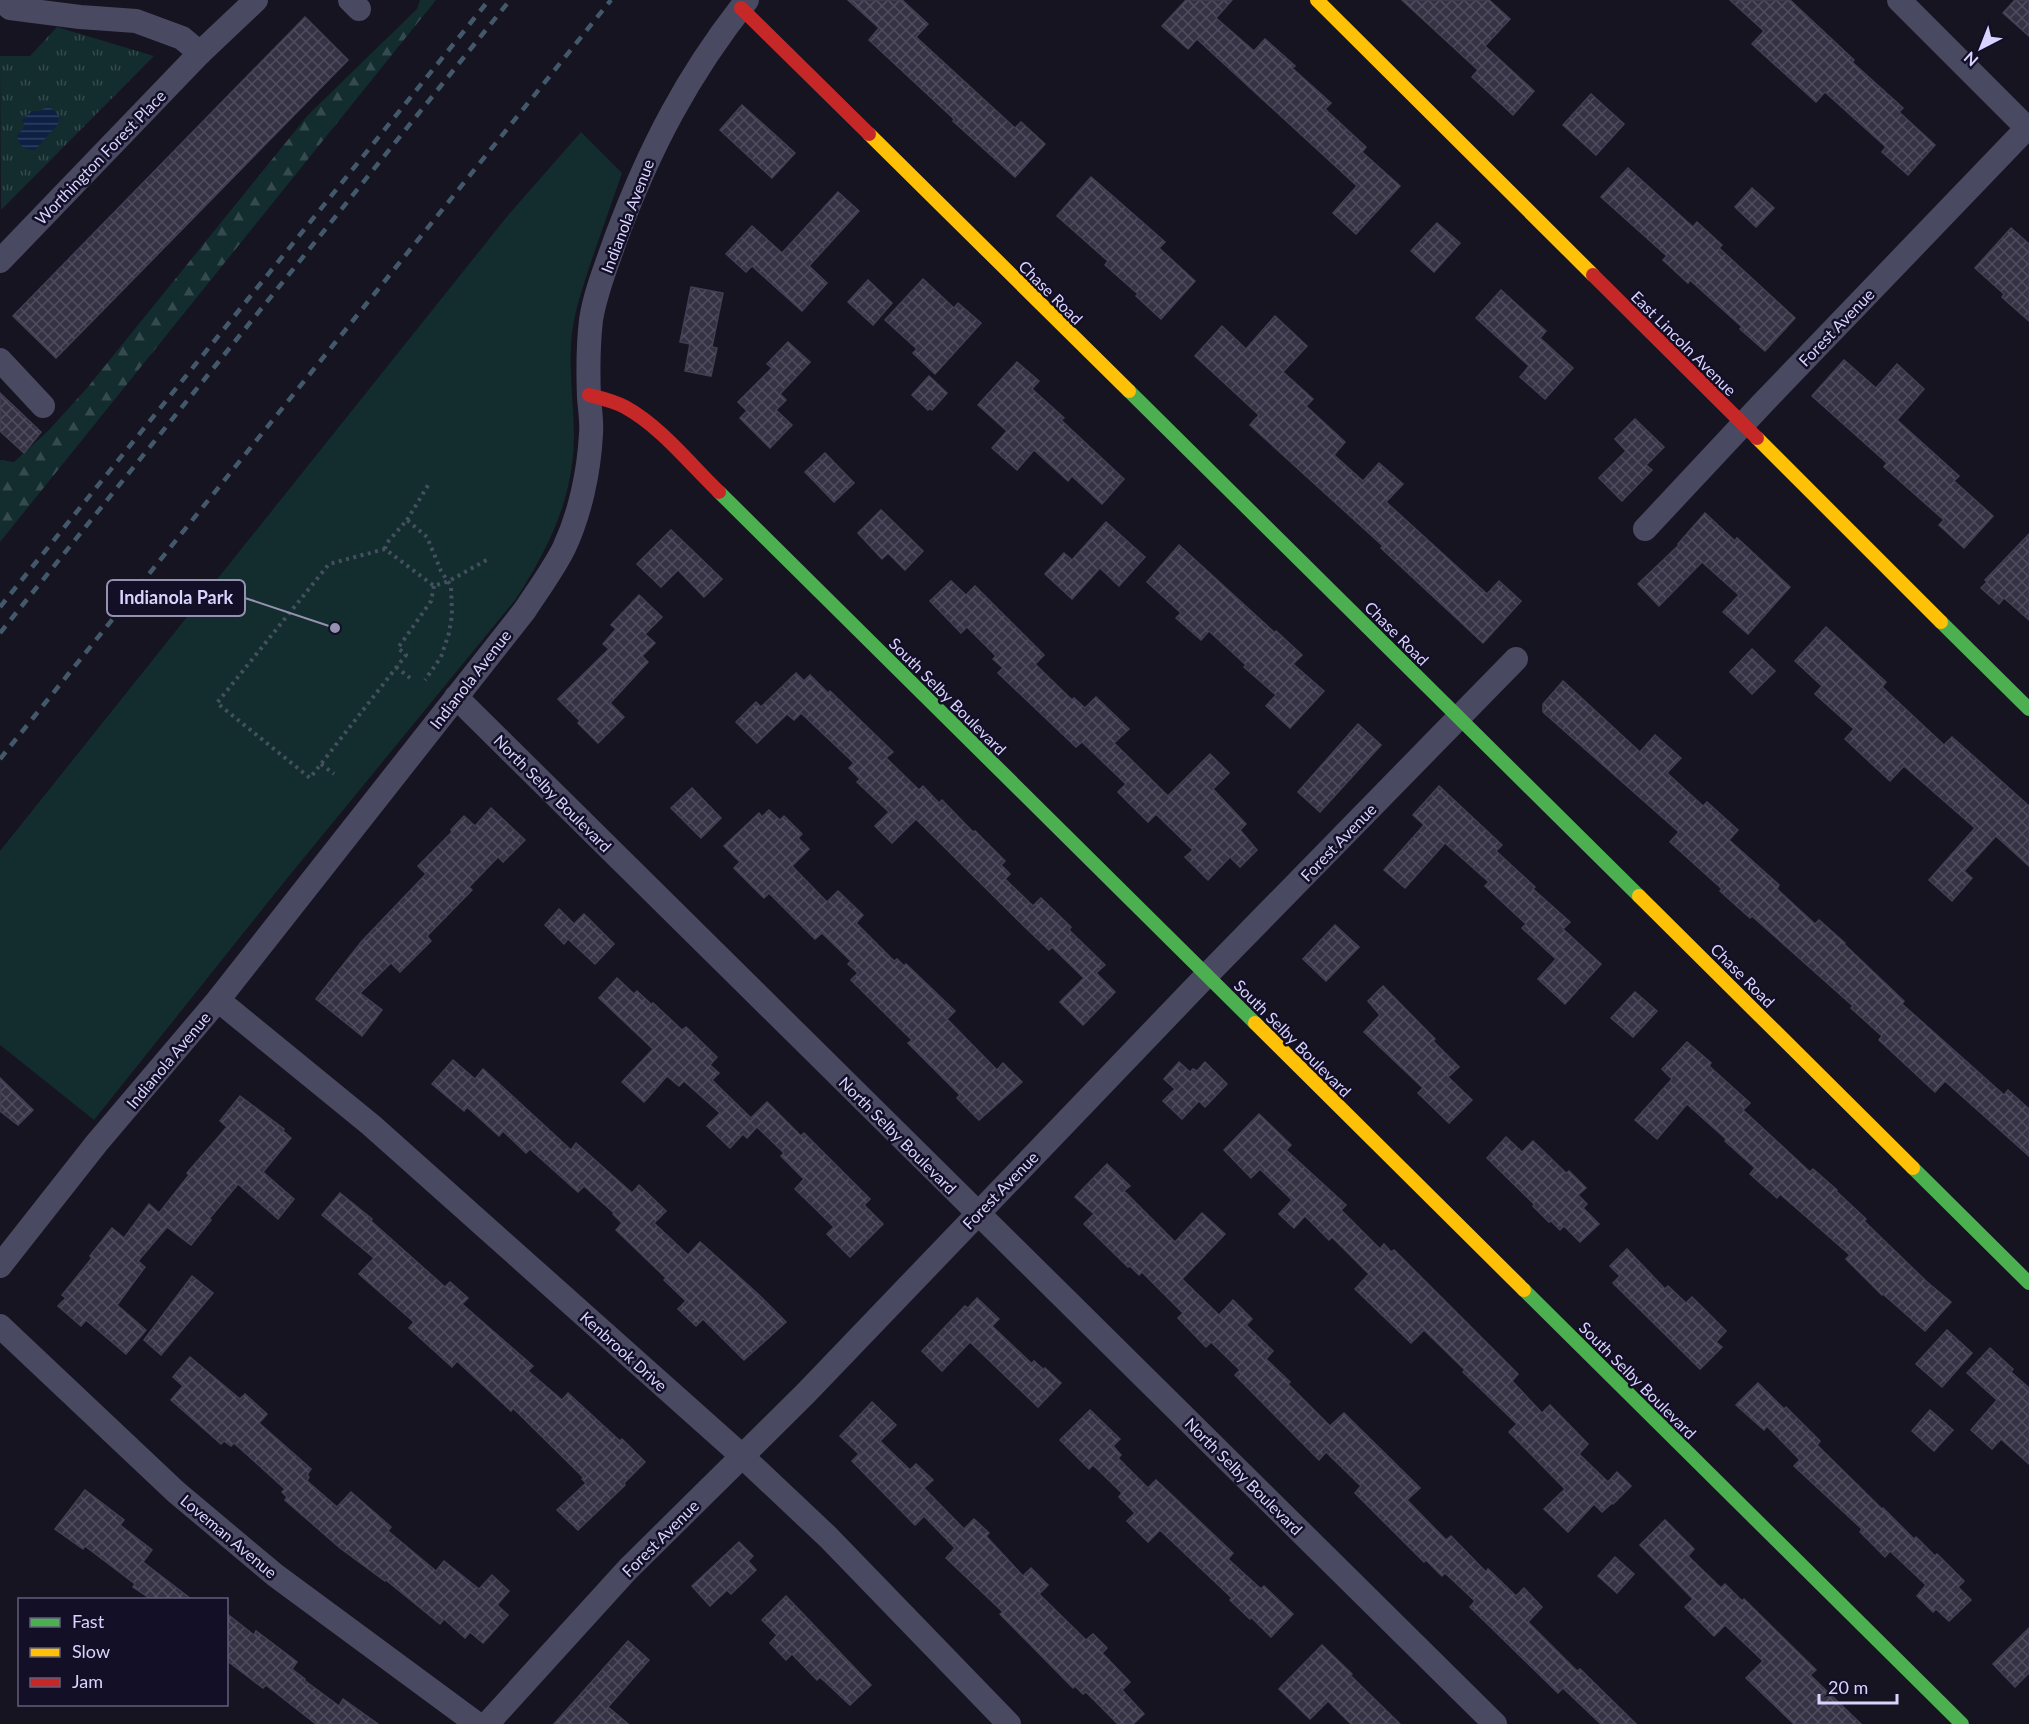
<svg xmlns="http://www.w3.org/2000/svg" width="2029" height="1724" font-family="Lato,sans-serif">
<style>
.grass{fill:url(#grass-tufts)}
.forest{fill:url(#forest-firs)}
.park{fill:#132c2d}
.water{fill:url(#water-rules)}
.building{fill:url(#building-cross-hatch);stroke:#433f54;stroke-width:1.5}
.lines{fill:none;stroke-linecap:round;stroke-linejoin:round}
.path{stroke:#44505f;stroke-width:4;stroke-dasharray:3 4.5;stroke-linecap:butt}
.street{stroke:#4a4962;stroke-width:24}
.fast{stroke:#4caf50;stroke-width:14}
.slow{stroke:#ffc107;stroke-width:14}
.jam{stroke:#c62828;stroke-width:14}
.rail{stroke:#43596b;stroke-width:4.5;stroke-dasharray:9 8;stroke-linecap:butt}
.labels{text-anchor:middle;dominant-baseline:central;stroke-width:5;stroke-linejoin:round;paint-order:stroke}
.street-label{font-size:16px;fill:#d9d4ff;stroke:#130f26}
.leader{fill:none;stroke:#9591b1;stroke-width:2}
.callout-dot{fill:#9591b1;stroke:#130f26;stroke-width:2}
.callout{fill:#130f26;stroke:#9591b1;stroke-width:2}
.callout-label{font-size:18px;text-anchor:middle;font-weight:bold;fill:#d9d4ff}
</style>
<defs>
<pattern id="grass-tufts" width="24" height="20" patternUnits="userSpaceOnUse" patternTransform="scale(1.5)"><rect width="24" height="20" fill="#132c2d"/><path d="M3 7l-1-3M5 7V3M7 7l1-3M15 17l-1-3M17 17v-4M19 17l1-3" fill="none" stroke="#354a4c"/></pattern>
<pattern id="forest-firs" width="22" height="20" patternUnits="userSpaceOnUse" patternTransform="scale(1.5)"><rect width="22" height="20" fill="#132c2d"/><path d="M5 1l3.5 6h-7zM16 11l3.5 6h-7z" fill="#354a4c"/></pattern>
<pattern id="water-rules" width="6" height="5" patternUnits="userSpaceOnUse" patternTransform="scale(1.5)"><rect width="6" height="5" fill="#0d2144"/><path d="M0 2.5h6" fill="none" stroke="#304060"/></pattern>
<pattern id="building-cross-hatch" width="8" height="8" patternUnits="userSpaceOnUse" patternTransform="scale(1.5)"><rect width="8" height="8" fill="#343243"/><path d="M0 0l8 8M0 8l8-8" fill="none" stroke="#514f5f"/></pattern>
</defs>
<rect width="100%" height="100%" fill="#161421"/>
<!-- grass -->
<path class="grass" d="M57 27 154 56 1 210 0 56H30Z"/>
<!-- forest -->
<path class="forest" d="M420 0H436L0 542V460L14 462 49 430 87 388 308 115 417 9Z"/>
<!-- park -->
<path class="park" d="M581 132 622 173C612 202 602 230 592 259 584 284 575 308 572 334 568 368 574 404 574 438 573 500 548 549 516 599L285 881 94 1120 0 1045V851L509 214Z"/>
<!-- water -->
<path class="water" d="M49 106 59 116 58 124 35 150C24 150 19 146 17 136L25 126 22 120 32 111H39Z"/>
<!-- building -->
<g class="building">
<path d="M848 0H902L928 24 916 37 1015 128 1021 122 1045 144 1015 177 953 121 954 119 869 40 879 28Z"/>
<path d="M1186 0H1232L1216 18 1254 51 1265 39 1295 66 1292 68 1331 103 1325 109 1366 147 1362 152 1400 186 1356 234 1333 213 1357 186 1197 39 1188 49 1162 26Z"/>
<path d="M1402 0H1489L1510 19 1485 46 1534 91 1513 115 1472 77 1478 70Z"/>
<path d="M1730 0H1790L1854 60 1852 62 1903 108 1899 112 1935 145 1908 175 1882 152 1886 147 1825 92 1816 102 1752 44 1764 31Z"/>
<path d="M2015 0H2029V36L2003 13Z"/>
<path d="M305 17 348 60 56 358 13 316Z"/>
<path d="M1591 94 1624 124 1596 155 1563 125Z"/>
<path d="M742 105 795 153 772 178 720 130Z"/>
<path d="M1628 168 1693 227 1697 222 1722 245 1719 248 1795 318 1765 351 1740 329 1742 327 1690 280 1688 283 1663 260 1667 256 1601 197Z"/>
<path d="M1091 177 1165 242 1159 248 1195 281 1161 319 1136 296 1138 294 1105 265 1108 261 1057 216Z"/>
<path d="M1752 188 1774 208 1756 227 1735 207Z"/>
<path d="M838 192 859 211 809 266 827 283 802 311 752 266 746 272 726 254 752 226 782 253Z"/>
<path d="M1437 223 1460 243 1434 272 1411 251Z"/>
<path d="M2011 228 2029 244V321L2002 297 2004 294 1975 268Z"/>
<path d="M923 279 954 308 958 303 981 323 935 374 913 353 917 349 885 320Z"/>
<path d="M868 280 892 303 873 325 848 302Z"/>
<path d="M691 287 723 293 712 347 717 348 711 376 685 371 690 344 680 342Z"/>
<path d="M1501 290 1546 331 1540 338 1573 368 1545 399 1520 377 1529 366 1476 318Z"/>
<path d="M1275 316 1307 346 1283 372 1313 399 1306 406 1345 442 1334 455 1363 481 1379 463 1403 484 1386 502 1487 594 1499 581 1521 601 1483 643 1381 548 1383 546 1250 425 1259 415 1195 356 1222 326 1246 349Z"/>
<path d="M788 342 810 362 780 394 786 400 776 410 792 425 770 448 740 418 747 411 738 402 772 368 767 364Z"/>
<path d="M1844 360 1876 388 1897 364 1924 389 1897 420 1959 476 1954 481 1993 516 1964 548 1939 525 1944 520 1884 467 1887 463 1812 396Z"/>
<path d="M1017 362 1039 381 1032 389 1064 418 1061 420 1124 479 1102 504 1072 476 1068 481 1034 450 1017 470 992 448 1007 431 978 405Z"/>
<path d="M929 376 947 393 932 410 930 408 928 410 912 395Z"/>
<path d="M0 393 41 432 24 453 0 431Z"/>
<path d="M1635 419 1664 447 1646 465 1652 470 1622 501 1599 478 1626 451 1615 439Z"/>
<path d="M825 453 854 483 834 502 805 472Z"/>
<path d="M881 510 923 551 905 570 888 553 882 559 858 533Z"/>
<path d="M1705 513 1735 541 1737 538 1790 587 1748 634 1723 612 1739 595 1702 562 1659 606 1638 584 1679 545 1678 544Z"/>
<path d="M1106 522 1145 557 1119 586 1100 568 1072 599 1045 574 1064 553 1072 560Z"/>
<path d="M671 530 722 579 704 597 678 570 661 587 637 564Z"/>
<path d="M2029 534V620L2004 598 1999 604 1981 588 1987 582 1985 580Z"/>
<path d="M1179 545 1275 633 1276 631 1302 655 1293 664 1324 691 1290 728 1266 706 1276 695 1244 667 1246 665 1209 631 1201 640 1176 618 1181 613 1147 582Z"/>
<path d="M951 581 966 595 975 586 1044 655 1035 664 1072 700 1074 698 1085 708 1096 697 1129 729 1114 743 1168 796 1210 754 1229 773 1213 789 1246 824 1240 830 1257 850 1240 867 1230 857 1208 880 1185 857 1193 850 1156 814 1148 822 1118 792 1126 784 1082 742 1076 747 998 673 1003 668 993 659 996 656 967 627 961 633 930 601Z"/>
<path d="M639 595 662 617 645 634 655 643 642 656 648 662 610 703 624 717 598 743 578 723 580 721 558 699 609 649 603 644 616 629 611 625Z"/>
<path d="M1826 627 1886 682 1882 687 1944 745 1952 737 2029 806V866L1996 836 1964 871 1972 878 1952 901 1929 880 1975 828 1904 766 1890 781 1845 739 1854 729 1815 694 1822 686 1795 661Z"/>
<path d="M1752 649 1775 671 1752 694 1730 672Z"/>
<path d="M796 673 804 681 810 675 828 693 830 691 893 752 886 758 919 790 923 786 939 803 942 800 973 832 975 831 1005 861 1001 865 1010 874 1005 879 1033 906 1041 898 1071 927 1069 930 1105 965 1096 973 1115 992 1083 1025 1060 1002 1084 978 1052 947 1049 950 1028 930 916 819 892 843 875 826 889 812 857 782 860 779 849 768 854 763 801 713 794 720 787 714 757 743 736 722 756 702 761 707Z"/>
<path d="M1563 681 1640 752 1655 735 1681 758 1667 773 1703 806 1707 802 1738 830 1729 840 1779 885 1777 889 1815 924 1819 920 1845 943 1844 944 1904 1001 1902 1004 2004 1095 2008 1090 2029 1109V1156L1945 1081 1935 1092 1879 1040 1882 1036 1851 1008 1853 1006 1752 916 1750 918 1720 891 1722 889 1670 842 1679 832 1543 712V704Z"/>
<path d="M1358 724 1381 745 1320 812 1298 792Z"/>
<path d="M1439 786 1502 845 1496 851 1535 887 1533 889 1570 922 1563 929 1601 964 1565 1004 1538 979 1556 959 1522 928 1526 924 1485 886 1489 882 1445 843 1405 888 1384 870 1424 825 1413 815Z"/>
<path d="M692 788 721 818 701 838 671 808Z"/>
<path d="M491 808 525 840 503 862 498 857 469 887 472 890 427 936 431 941 400 972 391 963 360 993 382 1010 362 1036 316 999 362 941 426 874 418 866 452 832 451 830 464 816 475 826Z"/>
<path d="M769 810 780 820 784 816 802 834 798 838 809 849 792 866 827 902 838 891 863 915 856 923 894 961 897 959 904 966 906 964 955 1011 947 1019 997 1070 1003 1063 1022 1082 979 1120 957 1098 960 1095 908 1043 912 1040 851 980 858 973 848 964 851 961 822 933 815 939 769 893 764 898 734 868 740 862 724 846 759 813 762 817Z"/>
<path d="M559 909 574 924 584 914 614 944 595 964 568 939 564 944 545 925Z"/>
<path d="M1335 925 1359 947 1326 981 1303 959Z"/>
<path d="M617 978 634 994 637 991 652 1005 653 1003 682 1030 686 1027 717 1057 710 1065 719 1073 712 1080 751 1118 767 1102 801 1136 804 1133 870 1199 864 1205 883 1224 850 1257 827 1234 834 1227 795 1189 804 1179 781 1156 784 1153 757 1127 747 1138 743 1134 730 1148 707 1126 720 1113 684 1081 679 1086 667 1076 644 1102 622 1082 653 1049 599 998Z"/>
<path d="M1383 986 1435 1039 1433 1041 1459 1067 1448 1077 1472 1100 1449 1123 1418 1093 1423 1088 1364 1032 1380 1015 1368 1001Z"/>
<path d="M1635 992 1657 1011 1633 1037 1611 1018Z"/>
<path d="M1687 1042 1711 1063 1709 1066 1750 1103 1743 1110 1810 1172 1813 1169 1837 1190 1836 1191 1866 1219 1864 1221 1927 1282 1951 1302 1925 1331 1883 1294 1882 1295 1846 1259 1850 1255 1810 1220 1780 1194 1777 1198 1750 1174 1755 1168 1725 1141 1726 1139 1687 1104 1657 1139 1635 1120 1672 1079 1662 1069Z"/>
<path d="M453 1060 475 1079 483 1069 571 1150 576 1143 632 1193 639 1185 666 1211 654 1223 688 1255 700 1242 758 1294 786 1322 744 1360 703 1319 696 1326 678 1309 686 1301 664 1280 666 1278 616 1230 622 1223 613 1214 614 1213 584 1186 578 1192 530 1149 526 1153 503 1131 499 1136 467 1107 464 1111 432 1084Z"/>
<path d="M1179 1062 1190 1072 1193 1069 1197 1071 1205 1062 1227 1084 1205 1107 1199 1101 1182 1119 1163 1101 1175 1089 1164 1079Z"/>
<path d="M0 1078 33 1110 18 1125 0 1111Z"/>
<path d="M240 1096 284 1129 283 1131 291 1138 263 1172 294 1199 278 1219 238 1184 209 1219 211 1220 191 1245 167 1227 138 1261 145 1267 117 1305 146 1330 126 1354 86 1320 81 1326 58 1306 66 1298 62 1295 92 1258 90 1256 112 1228 124 1238 149 1204 159 1213 189 1175 187 1173 227 1127 220 1121Z"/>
<path d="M1259 1114 1291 1145 1286 1150 1346 1205 1341 1210 1380 1249 1384 1244 1391 1252 1394 1250 1518 1374 1512 1381 1542 1413 1550 1405 1588 1444 1579 1454 1608 1482 1617 1472 1631 1486 1613 1504 1612 1503 1602 1512 1594 1504 1568 1532 1544 1509 1565 1489 1509 1432 1517 1424 1463 1372 1465 1370 1424 1330 1411 1343 1355 1289 1369 1274 1332 1237 1329 1240 1305 1216 1294 1228 1279 1214 1292 1200 1260 1169 1251 1178 1224 1150Z"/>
<path d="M1506 1137 1522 1152 1533 1141 1566 1173 1569 1171 1586 1188 1578 1195 1587 1204 1583 1208 1599 1224 1580 1242 1564 1226 1560 1230 1551 1221 1549 1222 1533 1206 1534 1204 1487 1158Z"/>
<path d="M1107 1164 1130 1186 1124 1191 1175 1242 1202 1213 1225 1234 1182 1279 1219 1315 1233 1300 1252 1319 1246 1325 1273 1351 1266 1359 1290 1382 1288 1384 1330 1426 1344 1413 1420 1488 1407 1500 1446 1540 1451 1536 1486 1572 1488 1569 1516 1596 1524 1588 1542 1607 1528 1622 1577 1671 1580 1669 1636 1724H1601L1563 1688 1558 1693 1470 1607 1475 1601 1445 1573 1442 1576 1426 1560 1424 1562 1355 1493 1361 1486 1326 1452 1319 1460 1235 1375 1240 1370 1211 1342 1206 1347 1178 1318 1183 1313 1142 1272 1139 1275 1130 1266 1128 1267 1084 1224 1094 1214 1075 1197Z"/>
<path d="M340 1193 372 1219 371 1221 445 1287 450 1282 468 1298 462 1304 533 1366 528 1371 562 1400 568 1393 620 1441 622 1439 645 1462 624 1483 625 1485 578 1530 557 1510 586 1483 582 1479 584 1478 513 1408 511 1411 457 1361 452 1367 409 1328 414 1322 359 1274 374 1258 322 1215Z"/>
<path d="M1627 1249 1665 1289 1668 1286 1686 1303 1692 1297 1726 1331 1716 1342 1722 1347 1700 1369 1613 1283 1620 1276 1610 1266Z"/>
<path d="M192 1276 213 1293 161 1355 144 1340Z"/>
<path d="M977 1298 999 1319 992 1326 1032 1364 1034 1361 1044 1370 1045 1368 1061 1383 1038 1407 970 1342 942 1371 922 1351 965 1306 968 1308Z"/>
<path d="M1947 1330 1972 1353 1942 1387 1916 1364Z"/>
<path d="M1990 1348 2013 1369 2011 1372 2029 1388V1464L2001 1439 1992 1449 1971 1430 1997 1400 1967 1373Z"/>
<path d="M190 1357 240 1399 245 1394 267 1414 259 1423 311 1469 307 1475 309 1477 307 1481 337 1507 351 1492 391 1527 388 1531 436 1571 444 1561 479 1589 492 1575 509 1591 497 1605 508 1615 483 1643 470 1632 465 1638 444 1619 440 1624 386 1580 385 1581 340 1548 285 1500 287 1497 282 1492 285 1489 234 1443 231 1446 224 1441 221 1444 171 1400 183 1386 173 1377Z"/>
<path d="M1758 1383 1784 1409 1786 1407 1820 1441 1817 1445 1882 1509 1883 1508 1914 1539 1916 1537 1935 1556 1937 1554 1964 1581 1958 1587 1971 1600 1949 1621 1936 1609 1933 1612 1917 1596 1926 1585 1890 1551 1885 1557 1860 1532 1862 1529 1794 1466 1800 1460 1767 1426 1764 1430 1736 1405Z"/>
<path d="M872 1402 896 1425 880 1441 910 1470 916 1464 933 1480 924 1488 964 1529 974 1519 989 1533 986 1536 1023 1576 1031 1568 1048 1585 1039 1594 1086 1640 1093 1634 1107 1648 1102 1653 1130 1682 1122 1690 1144 1714 1133 1724H1118L1086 1692 1083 1694 1075 1686 1073 1688 1000 1614 1003 1612 946 1558 955 1548 924 1516 915 1525 852 1461 859 1454 840 1436Z"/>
<path d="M1090 1410 1120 1439 1113 1446 1121 1455 1118 1458 1148 1488 1156 1480 1233 1553 1228 1559 1261 1589 1264 1586 1293 1614 1271 1637 1251 1617 1250 1619 1230 1600 1232 1598 1160 1530 1148 1542 1127 1521 1135 1513 1119 1497 1122 1493 1093 1465 1089 1469 1060 1440Z"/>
<path d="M1930 1410 1953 1430 1934 1451 1912 1431Z"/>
<path d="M85 1490 124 1520 120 1525 152 1550 143 1562 191 1599H151L133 1587 135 1584 85 1546 83 1549 55 1529Z"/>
<path d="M1665 1520 1694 1549 1688 1556 1721 1588 1725 1584 1742 1601 1744 1599 1816 1670 1810 1675 1861 1724H1794L1746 1678 1763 1661 1725 1625 1714 1636 1685 1607 1693 1599 1640 1545Z"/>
<path d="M739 1542 753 1556 748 1561 756 1570 731 1594 727 1590 710 1606 692 1586Z"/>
<path d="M1615 1557 1634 1574 1617 1593 1598 1576Z"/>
<path d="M786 1596 871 1685 850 1705 820 1677 817 1680 792 1654 786 1660 770 1643 777 1635 762 1620Z"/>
<path d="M226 1613 254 1635 256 1631 297 1662 292 1669 305 1679 304 1680 339 1706 343 1699 378 1724H316L266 1685 263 1688 226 1660Z"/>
<path d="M2029 1628V1673L2015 1687 1993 1664Z"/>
<path d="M628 1641 649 1660 608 1707 628 1724H554Z"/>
<path d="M1322 1645 1352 1674 1350 1675 1400 1724H1351L1328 1701 1310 1719 1279 1689Z"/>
</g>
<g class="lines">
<!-- path -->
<g class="path">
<path d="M407 520 430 482"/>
<path d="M385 549 386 544 407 520 427 537 441 571 451 586 452 615 449 633 441 657 425 680"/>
<path d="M434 586 431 601 398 648 406 655 310 778 217 703 329 564 385 549 434 586 449 581 490 558"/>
<path d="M396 667 410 678"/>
<path d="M321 764 334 774"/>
</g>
<!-- street -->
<g class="street">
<path d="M2 0 10 8 80 17 136 21 182 38 200 53 256 0"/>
<path d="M350 0 359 9"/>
<path d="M1899 0 2029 130"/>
<path d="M0 261 200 53"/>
<path d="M0 360 43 406"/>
<path d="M1645 529 1761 405 2029 126"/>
<path d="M456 697 1495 1724"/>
<path d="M218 1000 371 1125 742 1456 828 1537 1009 1724"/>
<path d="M0 1266 96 1144 218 1000 525 610C538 590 553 570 564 548 580 514 589 472 591 434 592 422 590 410 589 398 588 372 588 346 591 320 595 293 607 264 616 238 649 149 688 74 747 0"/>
<path d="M0 1326 176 1492 275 1575 477 1724"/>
<path d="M487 1724 628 1569 806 1393 1206 976 1516 659"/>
</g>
<!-- fast -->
<g class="fast">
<path d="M1129 391 1639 896"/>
<path d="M719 492 1255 1023"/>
<path d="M1941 622 2029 709"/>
<path d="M1913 1168 2029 1283"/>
<path d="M1524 1290 1962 1724"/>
</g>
<!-- slow -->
<g class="slow">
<path d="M1317 0 1593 275"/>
<path d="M869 134 1129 391"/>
<path d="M1757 438 1941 622"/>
<path d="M1639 896 1913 1168"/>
<path d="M1255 1023 1524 1290"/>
</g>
<!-- jam -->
<g class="jam">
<path d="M741 8 869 134"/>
<path d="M1593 275 1757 438"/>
<path d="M589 395C601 398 614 401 625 407 660 426 690 464 719 492"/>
</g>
<!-- rail -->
<g class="rail">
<path d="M0 607 489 0"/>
<path d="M0 633 510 0"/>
<path d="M0 759 611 0"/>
</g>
</g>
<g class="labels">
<!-- street labels -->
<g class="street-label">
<text transform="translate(100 157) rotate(-46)">Worthington Forest Place</text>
<text transform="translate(627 216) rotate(-69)">Indianola Avenue</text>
<text transform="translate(1051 292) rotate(45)">Chase Road</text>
<text transform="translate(1836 327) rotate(-46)">Forest Avenue</text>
<text transform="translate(1684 343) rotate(45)">East Lincoln Avenue</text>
<text transform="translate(1397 633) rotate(45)">Chase Road</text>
<text transform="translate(470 679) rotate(-52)">Indianola Avenue</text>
<text transform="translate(948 696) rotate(45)">South Selby Boulevard</text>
<text transform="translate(553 793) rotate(45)">North Selby Boulevard</text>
<text transform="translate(1338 842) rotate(-46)">Forest Avenue</text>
<text transform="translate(1743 975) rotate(45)">Chase Road</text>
<text transform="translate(1293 1038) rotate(45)">South Selby Boulevard</text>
<text transform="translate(168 1060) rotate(-50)">Indianola Avenue</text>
<text transform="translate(898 1135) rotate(45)">North Selby Boulevard</text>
<text transform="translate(1000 1190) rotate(-46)">Forest Avenue</text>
<text transform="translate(624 1351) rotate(42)">Kenbrook Drive</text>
<text transform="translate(1638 1380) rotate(45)">South Selby Boulevard</text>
<text transform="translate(1244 1476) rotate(45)">North Selby Boulevard</text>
<text transform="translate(229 1536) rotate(40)">Loveman Avenue</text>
<text transform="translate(660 1538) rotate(-45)">Forest Avenue</text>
</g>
</g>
<!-- callouts -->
<path class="leader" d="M335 628L245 598"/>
<circle class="callout-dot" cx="335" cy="628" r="6"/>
<rect class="callout" x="107" y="580" width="138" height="36" rx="6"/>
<g class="callout-label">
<text x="176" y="604">Indianola Park</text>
</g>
<!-- legend -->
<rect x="18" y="1598" width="210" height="108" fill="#130f26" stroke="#625e7d" stroke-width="1.5"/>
<rect x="30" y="1618" width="30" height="9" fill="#4caf50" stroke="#625e7d" stroke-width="1.5"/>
<text x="72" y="1628" font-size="18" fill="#d9d4ff">Fast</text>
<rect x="30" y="1648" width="30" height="9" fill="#ffc107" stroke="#625e7d" stroke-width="1.5"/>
<text x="72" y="1658" font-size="18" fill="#d9d4ff">Slow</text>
<rect x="30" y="1678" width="30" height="9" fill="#c62828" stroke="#625e7d" stroke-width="1.5"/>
<text x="72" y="1688" font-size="18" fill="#d9d4ff">Jam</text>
<!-- north arrow -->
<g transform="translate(1981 48) rotate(222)" stroke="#130f26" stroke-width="4.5" paint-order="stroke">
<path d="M0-4.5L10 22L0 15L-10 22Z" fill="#d9d4ff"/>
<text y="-9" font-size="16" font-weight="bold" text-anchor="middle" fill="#d9d4ff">N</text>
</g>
<!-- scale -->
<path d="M1819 1694v9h78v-9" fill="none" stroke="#d9d4ff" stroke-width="3"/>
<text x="1828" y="1694" font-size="18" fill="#d9d4ff" stroke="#130f26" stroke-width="4.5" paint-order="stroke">20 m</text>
</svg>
